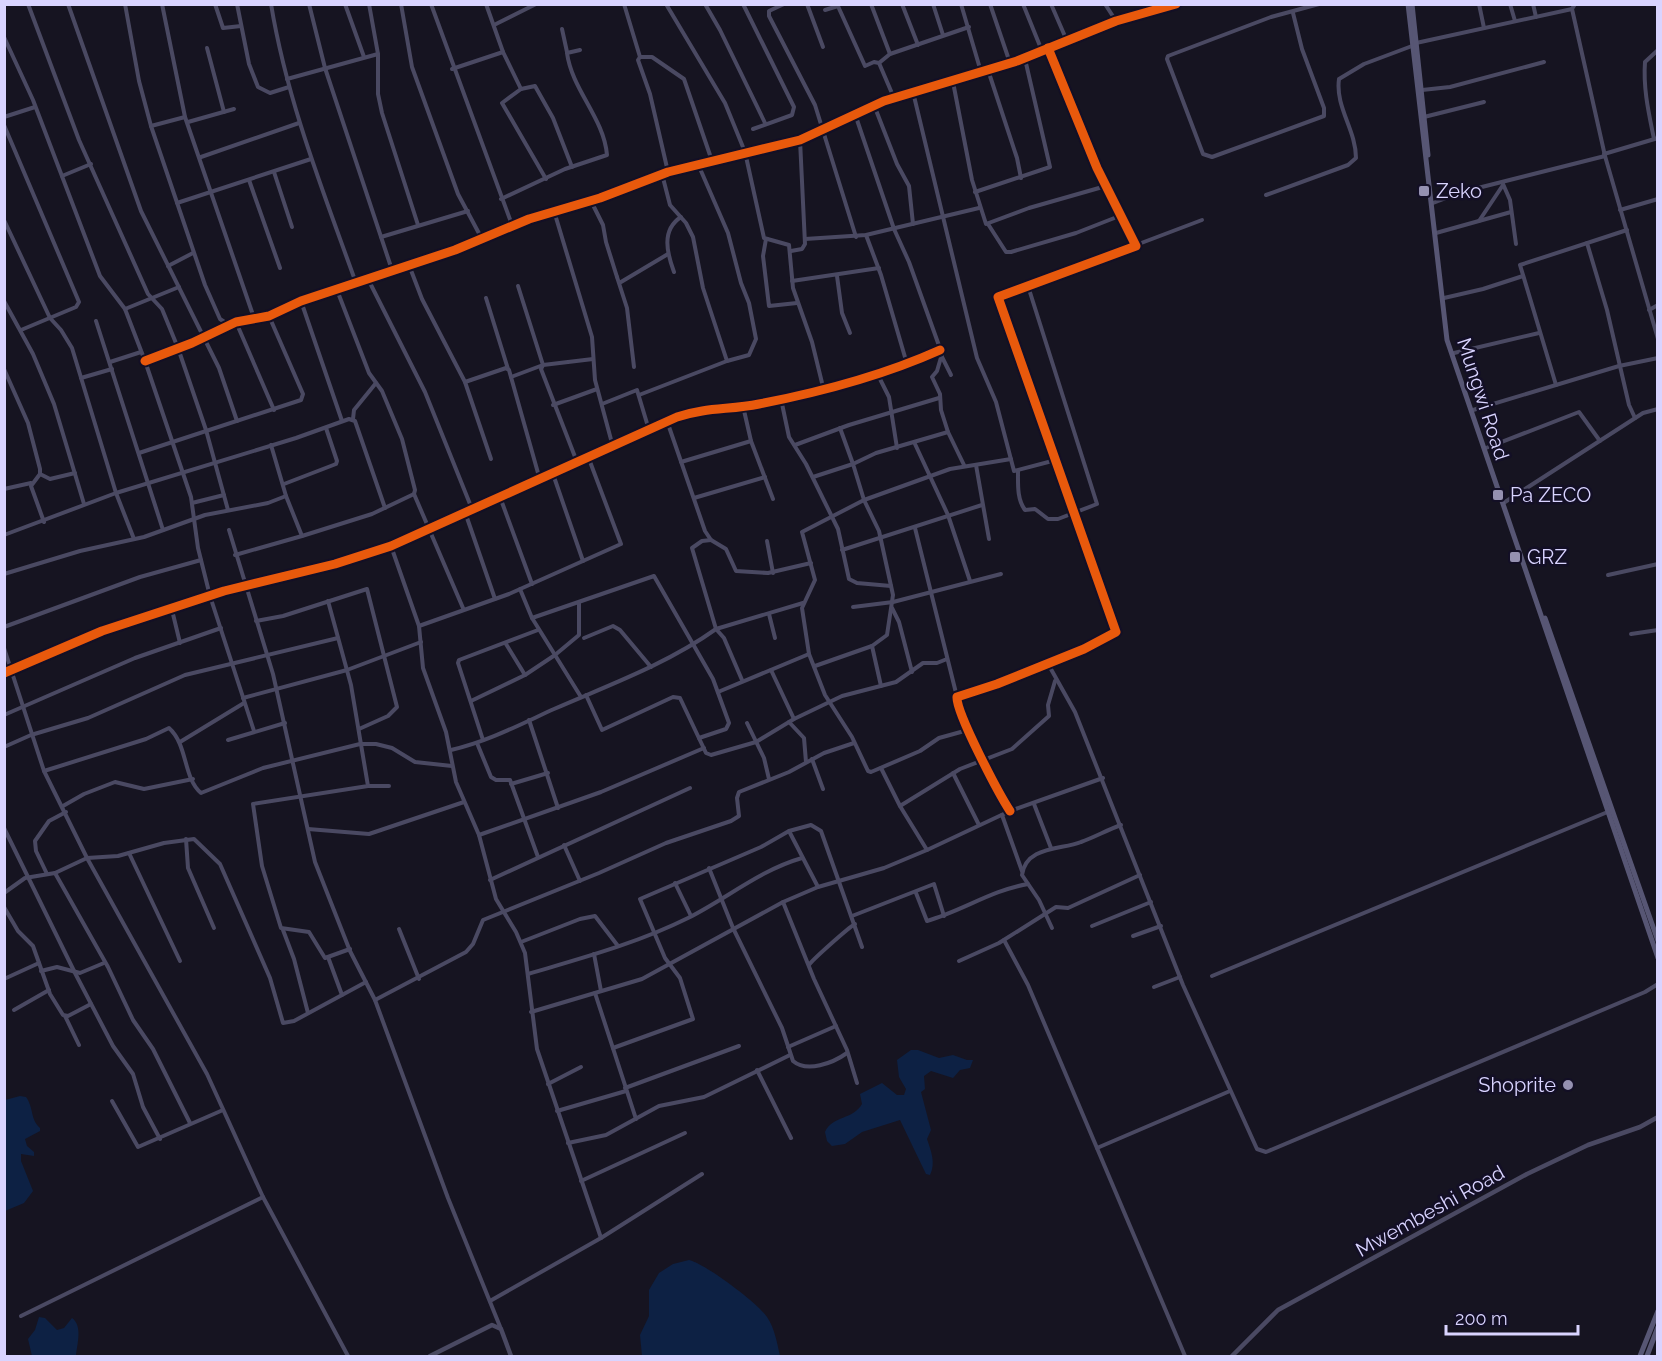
<svg xmlns="http://www.w3.org/2000/svg" width="1662" height="1361" font-family="Raleway,sans-serif">
<style>
.water{fill:#0d2144}
.lines{fill:none;stroke-linecap:round;stroke-linejoin:round}
.minor{stroke:#4a4962;stroke-width:4}
.tertiary{stroke:#4a4962;stroke-width:4.5}
.secondary{stroke:#575674;stroke-width:5}
.cycleway-casing{stroke:#130f26;stroke-width:13}
.cycleway{stroke:#e8590c;stroke-width:9}
.poi-dot{fill:#9591b1;stroke:#130f26;stroke-width:2}
.labels{text-anchor:middle;dominant-baseline:central;stroke-width:5;stroke-linejoin:round;paint-order:stroke}
.poi-label{font-size:20px;fill:#d9d4ff;stroke:#130f26;text-anchor:start}
.street-label{font-size:20px;fill:#d9d4ff;stroke:#130f26}
</style>
<rect width="100%" height="100%" fill="#161421"/>
<!-- water -->
<g class="water">
<path d="M911 1050H918L939 1058 953 1055 967 1060H973L970 1068 960 1070 953 1078 931 1071 924 1076 925 1089 921 1092 931 1130 927 1139C931 1151 936 1163 930 1175L926 1174 900 1120 862 1132 845 1144 832 1146 827 1141 825 1132C833 1115 853 1120 862 1104L860 1094 882 1083 897 1095H904L906 1089 899 1077 897 1060Z"/>
<path d="M20 1096 26 1097C34 1108 30 1119 40 1128V1131L25 1139 27 1146 34 1152V1156L21 1154V1161L33 1191 24 1203 5 1211V1100Z"/>
<path d="M689 1260C704 1263 758 1303 767 1317 775 1329 777 1343 780 1356H642L640 1335 649 1316V1290L659 1273 673 1264Z"/>
<path d="M39 1317 45 1318 57 1330 64 1328 72 1318C83 1326 77 1344 76 1356H32L28 1339 35 1330Z"/>
</g>
<g class="lines">
<!-- minor -->
<g class="minor">
<path d="M28 4 79 140 148 294 162 309 178 348 206 430 228 510"/>
<path d="M68 4 141 211 219 368 237 421"/>
<path d="M125 4 139 81 151 126 205 285 220 319 229 325"/>
<path d="M162 4 185 117 254 318"/>
<path d="M215 4 223 28 241 26"/>
<path d="M237 4 249 64 258 87 270 93 289 87"/>
<path d="M271 4C287 101 323 191 356 283"/>
<path d="M309 4 325 68 392 270"/>
<path d="M345 4 364 57"/>
<path d="M369 4 378 54V94L382 113 418 225"/>
<path d="M401 4 412 67 458 194 482 239"/>
<path d="M431 4 512 225"/>
<path d="M486 4 503 52 521 89"/>
<path d="M624 4 640 57"/>
<path d="M666 4 725 103 745 152 764 238 789 245 793 288 812 342 824 391"/>
<path d="M705 4 720 30 765 123"/>
<path d="M743 4 794 107 792 115 753 129"/>
<path d="M784 4 769 11V16L815 105 856 237"/>
<path d="M807 4 823 47"/>
<path d="M837 4 865 66 874 62 879 63 894 98"/>
<path d="M871 4 890 54"/>
<path d="M902 4 918 45"/>
<path d="M933 4 943 35"/>
<path d="M961 4 981 72"/>
<path d="M990 4 1010 63"/>
<path d="M1023 4 1042 51"/>
<path d="M1051 4 1067 41"/>
<path d="M1105 4 1116 21"/>
<path d="M1479 4 1484 28"/>
<path d="M1510 4 1515 21"/>
<path d="M1533 4 1536 17"/>
<path d="M1575 4 1572 9 1605 156 1658 339"/>
<path d="M825 10 838 6"/>
<path d="M1293 13 1302 49 1324 108V116L1212 157 1203 154 1167 59 1168 56 1271 17 1319 4"/>
<path d="M494 25 536 4"/>
<path d="M562 29 567 52"/>
<path d="M4 37 33 100 100 276 125 309 145 361 191 497 198 548 210 596 254 731"/>
<path d="M1416 43 1572 9"/>
<path d="M207 48 224 112"/>
<path d="M879 63 890 54 969 27"/>
<path d="M452 69 503 52"/>
<path d="M988 70 1017 158 1021 178"/>
<path d="M287 79 378 54"/>
<path d="M953 82 972 180 986 224 1029 208 1106 186"/>
<path d="M1422 90 1450 87 1544 62"/>
<path d="M913 92 977 358 996 402 1014 471 1056 460"/>
<path d="M874 105 897 164 909 186 913 224"/>
<path d="M855 114 894 229 909 262 942 354 937 371 932 377 940 394 941 410 948 432 964 465"/>
<path d="M4 117 35 107"/>
<path d="M1424 117 1484 102"/>
<path d="M188 122 234 109"/>
<path d="M4 125 79 302 76 307 21 330"/>
<path d="M151 126 185 117"/>
<path d="M1654 139C1649 114 1643 89 1645 62L1658 50"/>
<path d="M1604 154 1658 138"/>
<path d="M201 157 299 123"/>
<path d="M698 164 728 233 741 283 749 303 756 339 749 355 727 361"/>
<path d="M274 172 292 227"/>
<path d="M668 172 650 94 638 60 640 57H652L684 79 712 161"/>
<path d="M62 176 91 164"/>
<path d="M546 179 502 103 521 89 535 86 553 118 572 167"/>
<path d="M249 180 280 268"/>
<path d="M1503 184 1510 200 1516 244"/>
<path d="M975 192 1050 167 1025 59"/>
<path d="M1266 195 1348 165 1356 158C1356 130 1335 107 1339 79L1364 64 1412 46"/>
<path d="M501 199 565 169 607 155C604 118 572 90 567 53L580 50"/>
<path d="M591 201 603 225 606 242 617 277"/>
<path d="M177 203 311 159"/>
<path d="M1433 203 1462 192 1605 156"/>
<path d="M1620 210 1658 199"/>
<path d="M554 211 592 337 595 380 613 447"/>
<path d="M4 220 50 318 61 330 72 348 116 493 134 539"/>
<path d="M1479 221 1503 185"/>
<path d="M988 224 1006 252H1011L1076 233 1122 215"/>
<path d="M1436 233 1511 212"/>
<path d="M866 235 881 275 907 364"/>
<path d="M381 237 468 211"/>
<path d="M766 239 763 256 769 306 797 303"/>
<path d="M805 239 866 235 979 208"/>
<path d="M1587 243 1607 310 1629 405 1635 418"/>
<path d="M1136 245 1202 220"/>
<path d="M791 251 802 249 805 244 800 140"/>
<path d="M409 265 422 299 465 382 491 459"/>
<path d="M168 266 193 253"/>
<path d="M674 272C667 253 661 230 681 217"/>
<path d="M837 276 842 313 850 333"/>
<path d="M617 277 627 308 634 367"/>
<path d="M368 279 425 392 472 509"/>
<path d="M792 281 879 268"/>
<path d="M621 282 668 254"/>
<path d="M337 290 369 373 382 391 402 439 415 490 414 494 463 608"/>
<path d="M486 298 508 369"/>
<path d="M1444 298 1483 289 1523 276"/>
<path d="M4 301 33 354 54 404 84 504"/>
<path d="M301 301 342 421"/>
<path d="M125 309 179 287"/>
<path d="M1649 310 1658 305"/>
<path d="M96 321 163 530"/>
<path d="M236 322 274 410"/>
<path d="M1454 353 1539 333"/>
<path d="M942 357 951 375"/>
<path d="M145 361 192 343 236 322 269 316 301 301 455 250 529 219 600 198 668 172 800 140 884 101 1017 61 1116 21 1176 4"/>
<path d="M110 362 141 352"/>
<path d="M4 369 28 423 40 469V474L31 486 44 522"/>
<path d="M877 373 889 397 897 448"/>
<path d="M511 377 543 365 518 286"/>
<path d="M81 378 112 369"/>
<path d="M465 382 506 368 509 370 540 480"/>
<path d="M1556 385 1520 265 1627 230"/>
<path d="M639 395 727 361 703 288 693 237 686 223 670 205 662 174"/>
<path d="M781 399 789 437 806 464 838 529 849 579 857 583 891 586"/>
<path d="M602 404 637 390 649 430"/>
<path d="M553 405 597 389"/>
<path d="M743 406 751 441 773 499"/>
<path d="M1473 410 1619 366 1658 358"/>
<path d="M353 419 354 410 376 383"/>
<path d="M667 421 705 531 711 540 726 549 736 571 768 573 811 563"/>
<path d="M915 444 948 515 970 581"/>
<path d="M795 445 849 425 939 398"/>
<path d="M1486 448 1579 412 1600 441"/>
<path d="M139 453 301 400 303 394 269 316"/>
<path d="M577 462 541 369 543 365 593 359"/>
<path d="M681 462 751 441"/>
<path d="M976 465 989 539"/>
<path d="M1018 471C1018 485 1017 499 1025 510L1035 509 1048 519H1058L1097 504 1028 286"/>
<path d="M40 474 50 479 75 473"/>
<path d="M553 474 583 561"/>
<path d="M813 477 853 464 840 428"/>
<path d="M284 484 336 464 337 461 326 428"/>
<path d="M4 489 31 483"/>
<path d="M500 497 532 584"/>
<path d="M694 498 765 477"/>
<path d="M1505 502 1643 413 1658 409"/>
<path d="M192 503 224 495"/>
<path d="M465 512 495 599"/>
<path d="M915 528 957 697"/>
<path d="M229 530 273 674 315 862 350 951 375 1000 448 1198 501 1329"/>
<path d="M4 535 116 493 296 438 349 419 355 421 385 508"/>
<path d="M302 536 372 514 414 494"/>
<path d="M711 540 702 541 692 548 716 629 803 603"/>
<path d="M767 541 773 573"/>
<path d="M391 546 419 626 423 668 446 732 456 782 479 835 496 899 516 932 525 953 537 1049 601 1238"/>
<path d="M842 550 982 505"/>
<path d="M235 555 302 536 286 496 271 445"/>
<path d="M4 574 80 551 144 537 205 515 268 503 286 496"/>
<path d="M1608 575 1658 564"/>
<path d="M520 589 532 618"/>
<path d="M328 601 351 685 368 786 253 804 262 866 281 928 309 932 325 958 350 949"/>
<path d="M579 603V635L555 655 581 697"/>
<path d="M853 607 893 602 1001 574"/>
<path d="M892 608 899 622 912 672"/>
<path d="M172 610 180 643"/>
<path d="M769 614 775 638"/>
<path d="M256 621 283 616 367 589 397 707 388 716 359 729"/>
<path d="M419 626 509 594 621 544 589 459"/>
<path d="M4 627 140 577 201 560"/>
<path d="M1631 634 1658 630"/>
<path d="M584 638 613 626 620 630 651 667"/>
<path d="M506 644 525 675"/>
<path d="M872 646 881 686"/>
<path d="M4 648 44 771 87 858 207 1074 263 1197 348 1356"/>
<path d="M1047 662 1075 712 1183 985 1257 1149 1266 1152 1645 992 1658 984"/>
<path d="M815 666 872 646 887 635 893 595 879 531 864 500 853 464 876 453 948 432"/>
<path d="M771 670 794 719"/>
<path d="M4 673 102 631 224 591 335 564 391 546 677 417C707 407 729 410 759 404 821 392 882 376 940 350"/>
<path d="M718 692 809 654"/>
<path d="M586 695 602 730 673 697 680 698 706 753 711 755 756 742 794 719 842 696 896 682 923 663H937L947 659"/>
<path d="M243 698 347 670 421 642"/>
<path d="M471 701 525 675 555 655 532 618 654 576 713 679 729 723 726 729 699 738"/>
<path d="M4 715 135 658 221 628"/>
<path d="M529 720 558 808"/>
<path d="M789 722 804 738 806 762"/>
<path d="M747 723 764 758 769 779"/>
<path d="M968 730 939 738 920 751 871 772 868 771 852 737 825 695 809 654 802 608 815 580 802 532 864 500 950 469 1011 459"/>
<path d="M228 740 285 723"/>
<path d="M483 740 458 663 459 660 538 630"/>
<path d="M180 742 244 703"/>
<path d="M477 743 491 777 496 780H510L538 857"/>
<path d="M4 747 31 735 88 718 185 675 338 638"/>
<path d="M451 750C487 742 521 724 554 709 609 685 667 664 716 629L724 638 742 680"/>
<path d="M812 759 823 789"/>
<path d="M44 771 146 739 169 728C188 745 183 778 201 793L263 768 360 744H376L392 748 415 762 452 766"/>
<path d="M953 773 979 825"/>
<path d="M511 784 548 773"/>
<path d="M368 786H389"/>
<path d="M1034 804 1051 848"/>
<path d="M63 806 84 794 115 782 144 789 193 779"/>
<path d="M900 806 960 769 1012 749 1049 716 1048 705 1055 681"/>
<path d="M1010 811C999 794 956 713 957 697L997 684 1084 649 1116 632 998 297 1136 246 1097 168 1048 49"/>
<path d="M1002 815 1022 871"/>
<path d="M4 828 75 973 113 1046 133 1074 143 1107 160 1139"/>
<path d="M308 829 369 834 464 802"/>
<path d="M789 831 818 887"/>
<path d="M479 835 601 792 704 748"/>
<path d="M186 839 188 868 214 928"/>
<path d="M564 845 580 881"/>
<path d="M927 850 1010 811 1103 778"/>
<path d="M129 853 180 961"/>
<path d="M709 868 733 928 782 1028 793 1061C807 1073 833 1063 847 1053"/>
<path d="M55 873 108 967 133 1020 153 1049 190 1123"/>
<path d="M47 874 36 851 35 841 49 821 66 812"/>
<path d="M490 880 690 788"/>
<path d="M675 883 691 916"/>
<path d="M4 893 25 878 55 873 87 858 118 856 164 843 194 839 220 864 270 978 283 1023 294 1021 366 982"/>
<path d="M916 893 927 921C962 911 992 890 1028 884"/>
<path d="M783 902 814 979 847 1050 857 1083"/>
<path d="M4 907 18 931 33 946 50 994 63 1015 68 1016 91 1004"/>
<path d="M852 916 934 884 944 916"/>
<path d="M1092 926 1151 902"/>
<path d="M1052 928 1039 900 1022 875C1026 846 1061 850 1081 842 1095 837 1107 830 1121 825"/>
<path d="M399 929 419 979"/>
<path d="M283 930 294 959 308 1013"/>
<path d="M1133 936 1161 926"/>
<path d="M1004 940 1028 985 1185 1356"/>
<path d="M521 942 580 919 595 916 618 946"/>
<path d="M594 954 601 991"/>
<path d="M328 957 342 995"/>
<path d="M959 961 999 943 1056 907 1068 908 1140 875"/>
<path d="M809 965C811 961 848 928 855 924"/>
<path d="M41 971 57 967 80 973 104 963"/>
<path d="M528 974C582 958 638 943 688 918 726 899 760 870 802 858"/>
<path d="M1212 976 1610 811"/>
<path d="M4 979 39 963"/>
<path d="M1154 987 1180 977"/>
<path d="M595 993 636 1119"/>
<path d="M375 1000 466 952 473 944 483 920 599 873 666 843 731 821 739 816 737 798 739 792 789 772 824 753 854 743"/>
<path d="M14 1010 49 990"/>
<path d="M531 1012 642 979 783 902 818 887 884 868 927 850 900 806 881 768"/>
<path d="M65 1016 79 1045"/>
<path d="M788 1047 836 1026"/>
<path d="M613 1048 693 1019 680 978 665 958 640 899 761 847 789 831 811 825 821 831 862 947"/>
<path d="M757 1070 791 1138"/>
<path d="M548 1084 581 1067"/>
<path d="M625 1088 739 1046"/>
<path d="M112 1101 138 1147 223 1110"/>
<path d="M557 1111 626 1091"/>
<path d="M568 1143 606 1135 659 1106 704 1097 790 1055"/>
<path d="M1097 1148 1230 1091"/>
<path d="M581 1181 685 1133"/>
<path d="M490 1301 601 1238 702 1174"/>
<path d="M21 1316 263 1197"/>
</g>
<!-- tertiary -->
<g class="tertiary">
<path d="M430 1356 492 1325 501 1329 511 1356"/>
<path d="M1232 1356 1278 1310 1527 1174 1588 1145 1640 1127 1658 1117"/>
</g>
<!-- secondary -->
<g class="secondary">
<path d="M1408 4 1447 340 1658 958"/>
<path d="M1412 4 1428 155"/>
<path d="M1545 618 1658 941"/>
<path d="M1640 1356 1658 1311"/>
<path d="M1647 1356 1658 1327"/>
</g>
<defs>
<g id="cycleway">
<path d="M145 361 192 343 236 322 269 316 301 301 455 250 529 219 600 198 668 172 800 140 884 101 1017 61 1116 21 1176 4"/>
<path d="M4 673 102 631 224 591 335 564 391 546 677 417C707 407 729 410 759 404 821 392 882 376 940 350"/>
<path d="M1010 811C999 794 956 713 957 697L997 684 1084 649 1116 632 998 297 1136 246 1097 168 1048 48"/>
</g>
</defs>
<!-- cycleway casing -->
<use href="#cycleway" class="cycleway-casing"/>
<!-- cycleway -->
<use href="#cycleway" class="cycleway"/>
</g>
<!-- markers -->
<g class="poi-dot">
<rect x="1418" y="185" width="12" height="12" rx="3"/>
<rect x="1492" y="489" width="12" height="12" rx="3"/>
<rect x="1509" y="551" width="12" height="12" rx="3"/>
<circle cx="1568" cy="1085" r="6"/>
</g>
<g class="labels">
<!-- poi labels -->
<g class="poi-label">
<text x="1436" y="191">Zeko</text>
<text x="1510" y="495">Pa ZECO</text>
<text x="1527" y="557">GRZ</text>
<text x="1556" y="1085" text-anchor="end">Shoprite</text>
</g>
<!-- street labels -->
<g class="street-label">
<text transform="translate(1483 399) rotate(72)">Mungwi Road</text>
<text transform="translate(1430 1211) rotate(-29)">Mwembeshi Road</text>
</g>
</g>
<!-- border -->
<rect width="1662" height="1361" fill="none" stroke="#d9d4ff" stroke-width="12"/>
<!-- scale -->
<path d="M1446 1325v9h132v-9" fill="none" stroke="#d9d4ff" stroke-width="3"/>
<text x="1455" y="1325" font-size="18" fill="#d9d4ff" stroke="#130f26" stroke-width="4.5" paint-order="stroke">200 m</text>
</svg>
